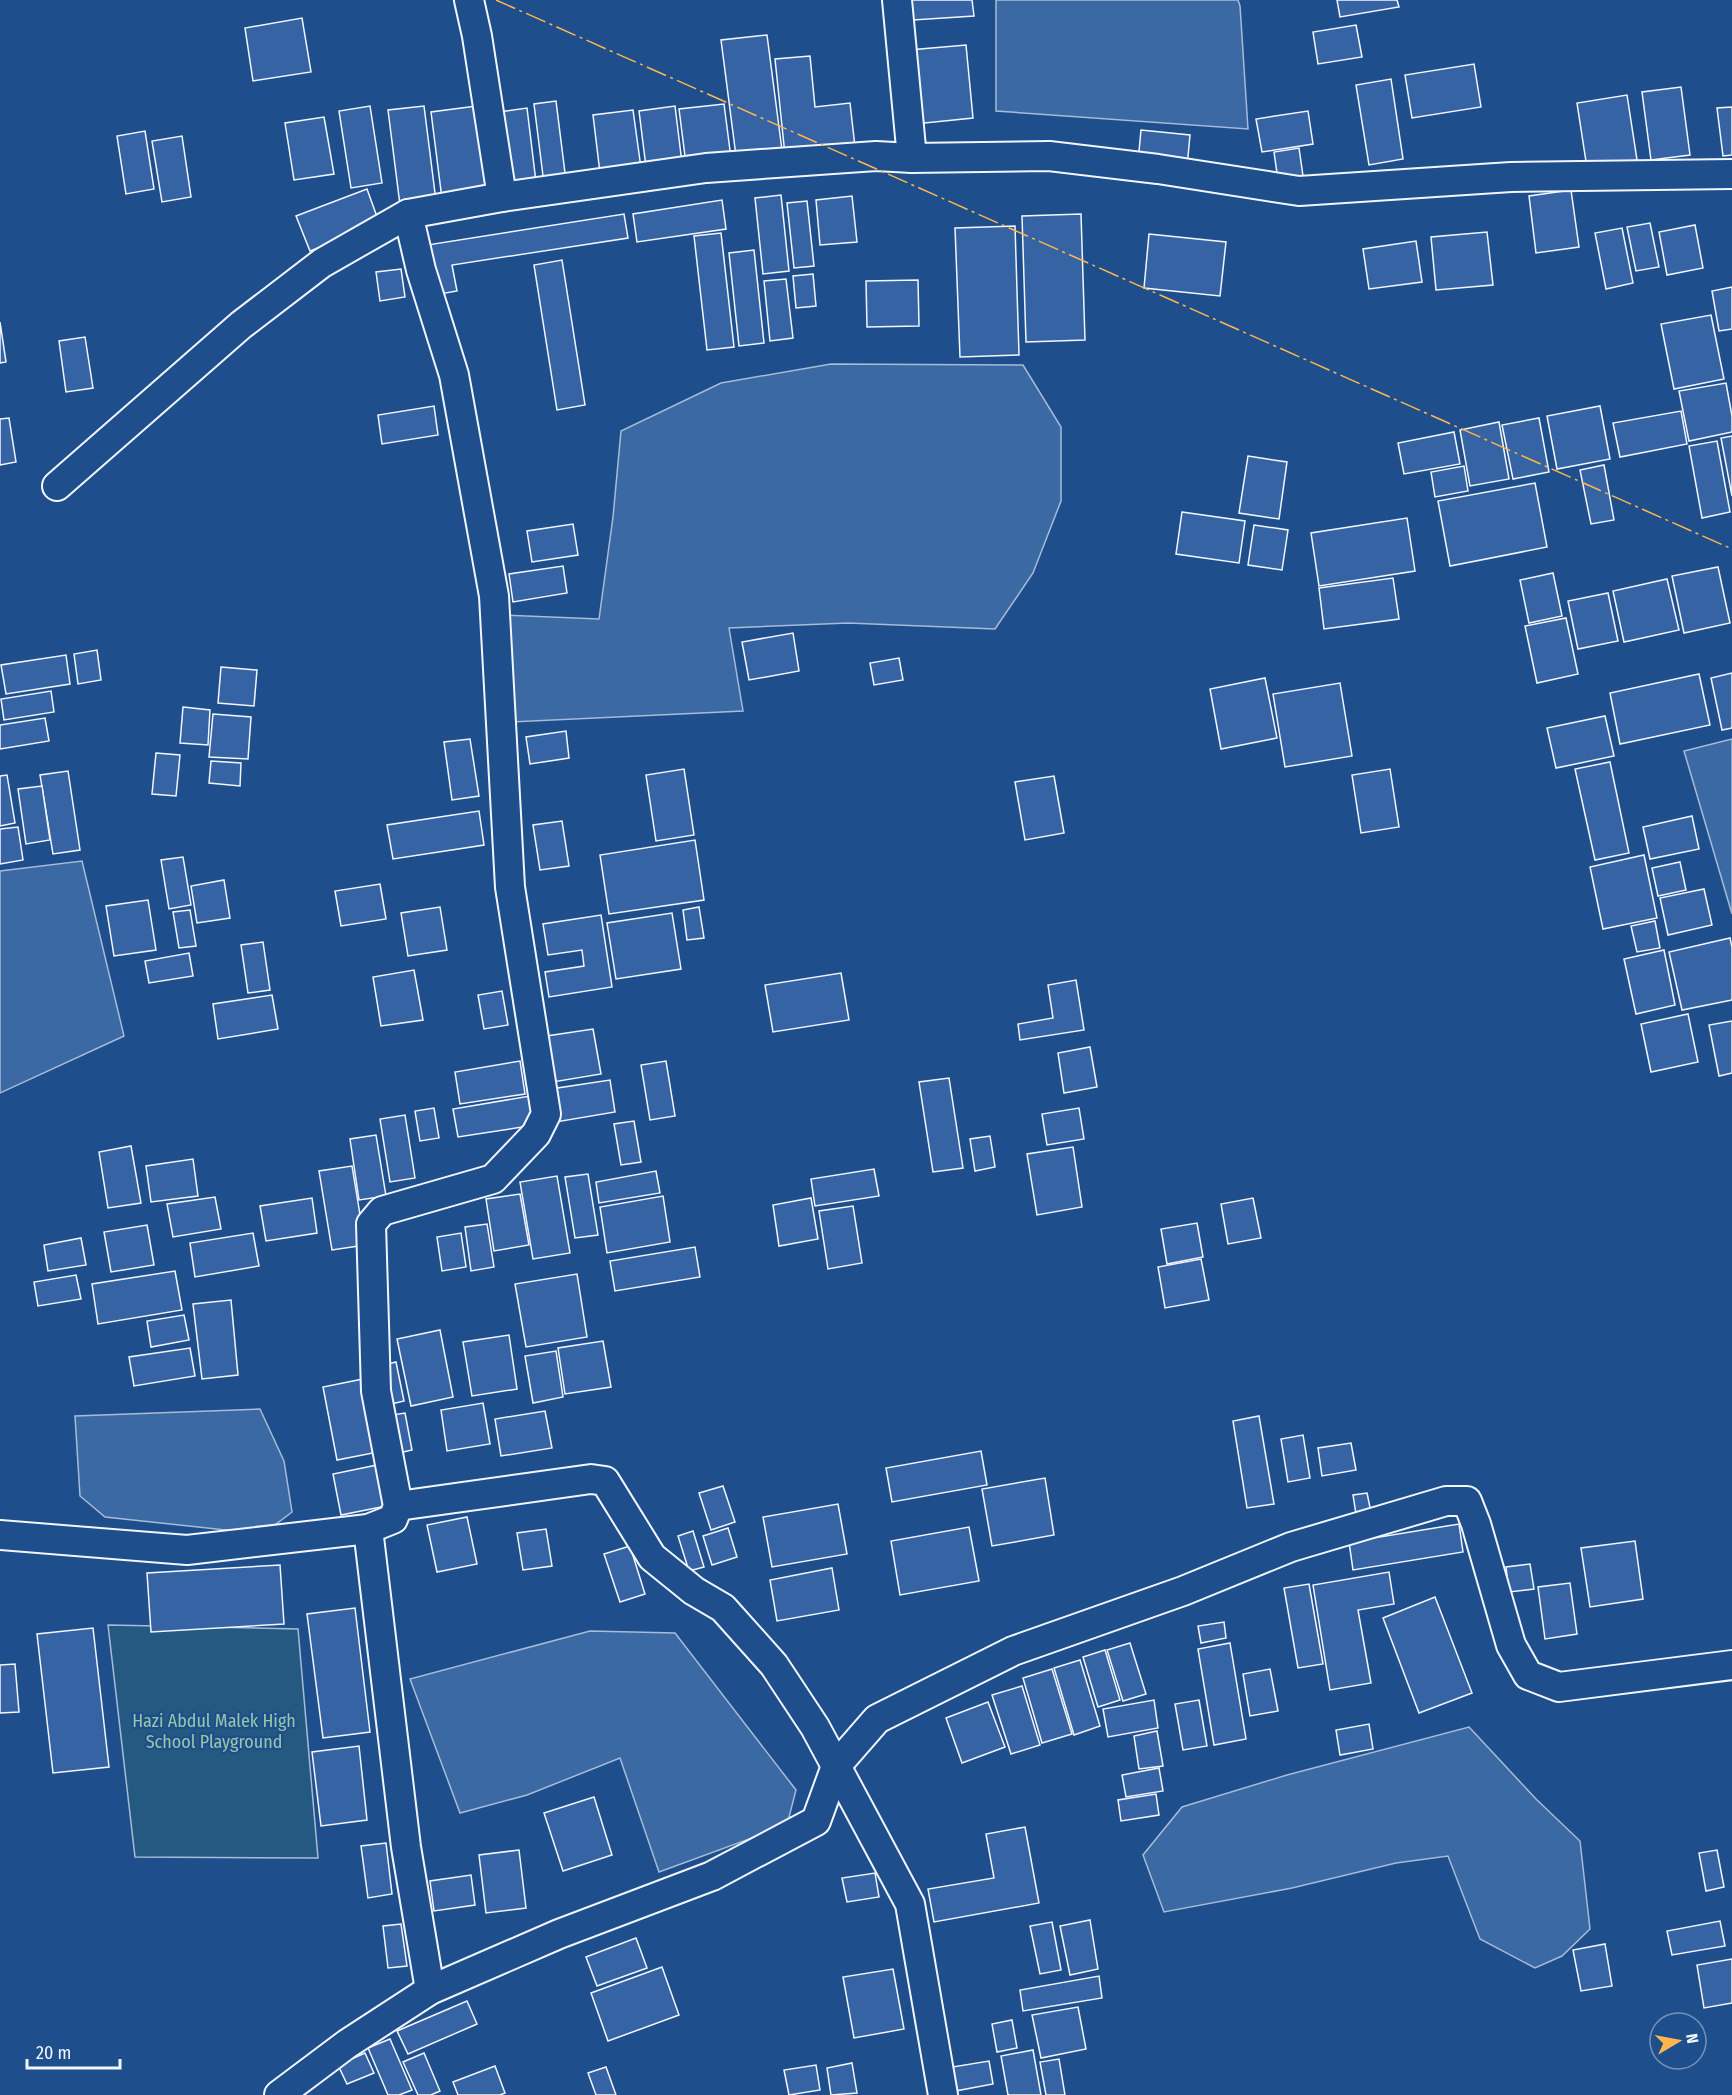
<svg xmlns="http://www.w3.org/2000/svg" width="1732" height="2095" font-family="'Fira Sans Condensed',sans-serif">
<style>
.green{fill:#245a82;stroke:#a8bbd7;stroke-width:1.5}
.water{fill:#3b69a3;stroke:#a8bbd7;stroke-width:1.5}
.building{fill:#3563a3;stroke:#f2f6ff;stroke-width:1.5}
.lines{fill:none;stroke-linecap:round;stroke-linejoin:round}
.street-casing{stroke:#f2f6ff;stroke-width:32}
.street{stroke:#1f4e8c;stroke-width:28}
.power{stroke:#ffb74d;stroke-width:1.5;stroke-dasharray:21 4.5 3 4.5;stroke-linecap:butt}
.labels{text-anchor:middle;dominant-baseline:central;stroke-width:4.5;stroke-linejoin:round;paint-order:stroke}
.park-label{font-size:18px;fill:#97c8a6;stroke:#1f4e8c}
</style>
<rect width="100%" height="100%" fill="#1f4e8c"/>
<!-- green -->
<path class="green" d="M108 1625 298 1629 318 1858 135 1857Z"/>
<!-- water -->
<g class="water">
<path d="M996 0H1238L1240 6 1248 129 996 111Z"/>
<path d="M831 364 1023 365 1061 427V501L1033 573 995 629 848 623 729 628 743 711 511 722 504 615 599 619 613 517 621 431 721 383Z"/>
<path d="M1732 739V914L1684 751Z"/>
<path d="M82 861 124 1036 0 1093V871Z"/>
<path d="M260 1409 284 1461 292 1512 263 1534 105 1517 80 1496 75 1416Z"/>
<path d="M590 1631 675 1633 796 1790 787 1825 659 1872 620 1758 527 1795 460 1813 410 1679Z"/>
<path d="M1469 1727 1536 1799 1580 1841 1590 1929 1562 1956 1535 1968 1480 1939 1448 1856 1396 1863 1292 1888 1164 1912 1143 1855 1182 1807 1287 1775Z"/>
</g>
<!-- building -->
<g class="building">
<path d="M911 0H972L974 16 913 20Z"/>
<path d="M1337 0H1397L1399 7 1340 17Z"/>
<path d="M302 18 311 72 253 81 245 28Z"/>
<path d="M1356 25 1362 57 1318 64 1313 32Z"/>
<path d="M767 35 782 150 736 156 721 40Z"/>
<path d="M966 45 973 118 915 124 909 50Z"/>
<path d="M810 56 815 107 850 103 855 147 785 155 775 59Z"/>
<path d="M1474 64 1481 107 1412 118 1405 75Z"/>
<path d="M1391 79 1403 159 1369 165 1356 85Z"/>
<path d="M1681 87 1690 155 1651 160 1642 92Z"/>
<path d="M1627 95 1637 160 1587 168 1577 103Z"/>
<path d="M556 101 566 181 544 184 534 104Z"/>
<path d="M724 104 731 158 686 164 679 109Z"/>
<path d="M484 105 495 192 442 199 431 112Z"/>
<path d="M370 106 382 183 351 188 339 111Z"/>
<path d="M424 106 436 201 400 205 388 110Z"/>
<path d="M675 106 682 163 646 167 639 111Z"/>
<path d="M1732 107V155L1723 156 1717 108Z"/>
<path d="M527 108 536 182 508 185 499 112Z"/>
<path d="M633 110 641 168 600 173 593 115Z"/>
<path d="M1308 111 1313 144 1262 152 1256 119Z"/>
<path d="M324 117 334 174 294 180 285 123Z"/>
<path d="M1141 130 1190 135 1187 167 1138 162Z"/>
<path d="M145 131 154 189 126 194 117 136Z"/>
<path d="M182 136 191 197 162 202 152 141Z"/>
<path d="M1299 148 1303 176 1278 180 1274 152Z"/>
<path d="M367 189 380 225 310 251 296 216Z"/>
<path d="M1571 190 1579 247 1536 253 1529 196Z"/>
<path d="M781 195 789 271 763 274 755 198Z"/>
<path d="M852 196 857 242 820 245 816 200Z"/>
<path d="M722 200 726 229 637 242 633 214Z"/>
<path d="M807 201 814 266 794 268 787 203Z"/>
<path d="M624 214 628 238 452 265 457 291 435 295 427 245Z"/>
<path d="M1081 214 1085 340 1026 342 1022 216Z"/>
<path d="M1650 223 1659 267 1636 271 1627 227Z"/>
<path d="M1695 225 1703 268 1667 275 1659 232Z"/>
<path d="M1015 226 1019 355 960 357 955 228Z"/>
<path d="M1622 228 1633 283 1606 289 1595 233Z"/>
<path d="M1487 232 1493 285 1436 290 1431 237Z"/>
<path d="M721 233 734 347 707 350 694 236Z"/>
<path d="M1149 234 1226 242 1220 296 1144 288Z"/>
<path d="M1416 241 1422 282 1369 289 1363 249Z"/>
<path d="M754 250 764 343 739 346 729 253Z"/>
<path d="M562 260 585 405 557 410 534 265Z"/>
<path d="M401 269 405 297 380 301 376 272Z"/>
<path d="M813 274 816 306 796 308 793 276Z"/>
<path d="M786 279 793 338 770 341 764 281Z"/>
<path d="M918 280 919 326 867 327 866 281Z"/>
<path d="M1732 287V329L1719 331 1712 291Z"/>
<path d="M1711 315 1724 379 1674 389 1661 324Z"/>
<path d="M0 322 6 362 0 363Z"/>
<path d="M85 337 93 388 66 392 59 341Z"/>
<path d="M1726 383 1732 416V432L1689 441 1679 391Z"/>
<path d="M434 406 438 435 382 444 378 415Z"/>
<path d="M1600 406 1610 459 1557 469 1547 416Z"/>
<path d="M1681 411 1687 444 1620 457 1613 423Z"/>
<path d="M9 418 16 462 0 465V419Z"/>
<path d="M1539 418 1549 472 1513 479 1502 425Z"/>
<path d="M1499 422 1509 479 1470 486 1460 430Z"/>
<path d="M1454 432 1460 464 1404 474 1398 443Z"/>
<path d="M1732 436V496L1721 438Z"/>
<path d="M1717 441 1730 512 1702 518 1689 446Z"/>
<path d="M1248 456 1287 462 1279 519 1239 513Z"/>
<path d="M1604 465 1614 520 1591 524 1580 470Z"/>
<path d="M1464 466 1468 491 1435 497 1431 472Z"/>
<path d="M1535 483 1547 547 1450 566 1438 501Z"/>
<path d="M1182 512 1245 521 1239 563 1176 554Z"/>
<path d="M1407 518 1415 571 1319 586 1311 533Z"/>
<path d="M573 524 578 555 532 562 527 531Z"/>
<path d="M1254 525 1288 530 1282 570 1248 565Z"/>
<path d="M563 566 567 593 513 602 509 574Z"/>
<path d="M1718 567 1730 623 1684 633 1672 576Z"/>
<path d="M1553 573 1562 616 1529 623 1520 580Z"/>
<path d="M1393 578 1399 619 1324 629 1319 588Z"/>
<path d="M1667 579 1679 630 1624 642 1613 591Z"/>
<path d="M1608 593 1618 641 1578 649 1568 601Z"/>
<path d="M1566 618 1578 674 1537 683 1525 626Z"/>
<path d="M793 633 799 671 749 680 742 642Z"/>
<path d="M97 650 101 680 78 684 74 654Z"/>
<path d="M66 655 70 684 6 694 1 665Z"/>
<path d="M899 658 903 680 874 685 870 663Z"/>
<path d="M221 667 257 670 254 706 218 703Z"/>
<path d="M1732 673V728L1722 730 1711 678Z"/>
<path d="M1699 674 1710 725 1620 744 1610 693Z"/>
<path d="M1265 678 1277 738 1221 749 1210 689Z"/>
<path d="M1340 683 1352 756 1285 767 1273 694Z"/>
<path d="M51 691 54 712 4 720 1 699Z"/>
<path d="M183 707 210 710 208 745 180 743Z"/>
<path d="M213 714 251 717 248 759 209 757Z"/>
<path d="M1605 716 1614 756 1556 768 1547 728Z"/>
<path d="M45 718 49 741 0 749V725Z"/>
<path d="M566 731 569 758 530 764 526 737Z"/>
<path d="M470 739 479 796 452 800 444 742Z"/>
<path d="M156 753 180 755 176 796 152 794Z"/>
<path d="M211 761 241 763 240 786 209 783Z"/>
<path d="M1610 762 1629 853 1595 860 1575 769Z"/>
<path d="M684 769 694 835 656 841 646 775Z"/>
<path d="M1390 769 1399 827 1361 833 1352 775Z"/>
<path d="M68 771 80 850 53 854 40 775Z"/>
<path d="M7 775 15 823 0 826V776Z"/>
<path d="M1054 776 1064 833 1025 840 1015 782Z"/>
<path d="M42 786 50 840 26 844 18 789Z"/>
<path d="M479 811 484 845 393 859 387 825Z"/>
<path d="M1692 816 1699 849 1650 859 1643 827Z"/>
<path d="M562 821 569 866 540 870 533 825Z"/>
<path d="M18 827 23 860 0 864V829Z"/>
<path d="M695 840 704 900 609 914 600 855Z"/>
<path d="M1644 855 1657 918 1603 929 1590 867Z"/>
<path d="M183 857 191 905 169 909 161 860Z"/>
<path d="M1680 862 1686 890 1658 896 1652 868Z"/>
<path d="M224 880 230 918 197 923 191 886Z"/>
<path d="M380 884 386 919 341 926 335 891Z"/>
<path d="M1704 889 1712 925 1668 935 1660 898Z"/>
<path d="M148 900 156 950 114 956 106 906Z"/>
<path d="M440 907 447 950 408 956 401 913Z"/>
<path d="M699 907 704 938 687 940 683 910Z"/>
<path d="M190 910 196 946 179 948 173 912Z"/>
<path d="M672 913 681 969 616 979 607 923Z"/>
<path d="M601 915 612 987 549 997 545 972 584 966 582 950 548 955 543 924Z"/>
<path d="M1655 921 1660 948 1637 952 1631 926Z"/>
<path d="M1730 938 1732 947V1000L1682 1010 1669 952Z"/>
<path d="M263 942 270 990 248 993 241 945Z"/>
<path d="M1664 950 1675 1005 1636 1014 1624 959Z"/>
<path d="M189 953 193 976 149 983 145 961Z"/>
<path d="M414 970 423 1020 381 1026 373 977Z"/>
<path d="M841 973 849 1020 773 1032 765 985Z"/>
<path d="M1076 980 1084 1030 1020 1040 1018 1024 1053 1018 1048 985Z"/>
<path d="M502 991 508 1025 484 1029 478 995Z"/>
<path d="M272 995 278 1029 218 1039 213 1004Z"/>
<path d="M1688 1014 1698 1062 1651 1072 1641 1024Z"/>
<path d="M1732 1021V1073L1719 1076 1709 1025Z"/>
<path d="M593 1029 601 1074 547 1083 540 1037Z"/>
<path d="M1090 1047 1097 1087 1064 1093 1058 1053Z"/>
<path d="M520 1061 525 1094 460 1104 455 1072Z"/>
<path d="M666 1061 675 1116 650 1120 641 1065Z"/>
<path d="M949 1078 963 1168 933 1172 919 1082Z"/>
<path d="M610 1080 615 1112 556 1122 551 1089Z"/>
<path d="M530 1096 535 1125 458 1137 453 1109Z"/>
<path d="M434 1108 439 1138 420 1141 415 1111Z"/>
<path d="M1079 1108 1084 1139 1047 1145 1042 1114Z"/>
<path d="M405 1115 415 1178 390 1182 380 1119Z"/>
<path d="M634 1121 641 1162 621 1165 614 1124Z"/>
<path d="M376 1135 386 1196 359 1200 350 1139Z"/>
<path d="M990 1136 995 1167 975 1171 970 1139Z"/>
<path d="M131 1146 141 1203 108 1208 99 1152Z"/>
<path d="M1073 1147 1082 1207 1037 1215 1027 1154Z"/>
<path d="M193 1159 198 1196 151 1202 146 1166Z"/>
<path d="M352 1166 365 1245 332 1250 319 1171Z"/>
<path d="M874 1169 879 1196 815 1206 811 1179Z"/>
<path d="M656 1171 660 1193 599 1203 596 1182Z"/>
<path d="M588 1174 598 1235 575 1238 565 1177Z"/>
<path d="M557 1176 570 1253 533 1259 520 1182Z"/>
<path d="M520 1194 529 1245 494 1251 486 1199Z"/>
<path d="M663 1196 670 1242 607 1253 600 1207Z"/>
<path d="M215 1197 221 1229 173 1237 167 1204Z"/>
<path d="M312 1198 317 1233 266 1241 260 1206Z"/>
<path d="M811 1198 818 1239 779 1246 773 1205Z"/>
<path d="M1253 1198 1261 1238 1228 1244 1221 1204Z"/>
<path d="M853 1206 862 1263 828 1269 819 1211Z"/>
<path d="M1197 1223 1203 1257 1167 1264 1161 1229Z"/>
<path d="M487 1224 494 1267 471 1271 465 1227Z"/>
<path d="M147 1225 154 1265 111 1272 104 1232Z"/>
<path d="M253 1233 259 1266 195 1277 190 1243Z"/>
<path d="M461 1233 466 1267 442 1271 437 1237Z"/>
<path d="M81 1238 86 1265 48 1271 44 1245Z"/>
<path d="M695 1247 700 1277 615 1291 610 1261Z"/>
<path d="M1201 1259 1209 1300 1165 1308 1158 1267Z"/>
<path d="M175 1271 182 1310 98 1324 92 1284Z"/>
<path d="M577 1274 587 1337 526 1347 515 1284Z"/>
<path d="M76 1275 81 1299 38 1306 34 1282Z"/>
<path d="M231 1300 238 1375 202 1379 193 1304Z"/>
<path d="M184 1315 189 1340 151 1347 147 1321Z"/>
<path d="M440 1330 453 1397 411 1406 397 1339Z"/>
<path d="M509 1335 517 1389 472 1396 463 1342Z"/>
<path d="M603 1341 611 1387 565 1394 558 1348Z"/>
<path d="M190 1348 195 1376 134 1386 129 1357Z"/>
<path d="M556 1351 563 1397 533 1403 525 1356Z"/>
<path d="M396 1362 404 1401 387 1405 379 1366Z"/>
<path d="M363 1379 378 1452 337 1460 323 1387Z"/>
<path d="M483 1403 490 1444 447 1451 441 1410Z"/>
<path d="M545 1411 552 1448 501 1456 495 1419Z"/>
<path d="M405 1413 412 1450 399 1453 392 1415Z"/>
<path d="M1259 1416 1274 1504 1247 1508 1233 1421Z"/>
<path d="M1303 1435 1310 1478 1288 1482 1281 1439Z"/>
<path d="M1351 1443 1356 1470 1322 1476 1318 1448Z"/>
<path d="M981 1451 987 1485 892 1502 886 1468Z"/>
<path d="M382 1464 391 1505 341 1515 333 1474Z"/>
<path d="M1045 1478 1054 1535 992 1546 982 1489Z"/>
<path d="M723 1486 735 1522 711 1530 699 1493Z"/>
<path d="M1367 1493 1371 1512 1356 1514 1353 1495Z"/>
<path d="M838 1504 847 1554 772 1567 763 1517Z"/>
<path d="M467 1517 477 1564 437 1572 427 1525Z"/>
<path d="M1459 1524 1463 1552 1353 1570 1349 1542Z"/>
<path d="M969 1527 979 1581 900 1595 891 1541Z"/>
<path d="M728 1528 737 1557 712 1565 703 1536Z"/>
<path d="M546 1529 552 1566 523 1570 517 1533Z"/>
<path d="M693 1531 704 1567 689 1571 678 1536Z"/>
<path d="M1635 1541 1643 1599 1590 1607 1581 1548Z"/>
<path d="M630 1546 645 1594 620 1602 604 1554Z"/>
<path d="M1530 1564 1534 1589 1509 1592 1506 1567Z"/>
<path d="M280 1565 284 1624 151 1632 147 1573Z"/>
<path d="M832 1568 839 1610 777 1621 770 1580Z"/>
<path d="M1389 1572 1394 1604 1358 1610 1371 1683 1330 1690 1313 1585Z"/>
<path d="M1570 1583 1577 1634 1545 1639 1538 1587Z"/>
<path d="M1309 1584 1323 1664 1298 1668 1284 1588Z"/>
<path d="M1435 1597 1472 1693 1419 1713 1383 1618Z"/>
<path d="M355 1608 370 1732 323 1738 307 1614Z"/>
<path d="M1224 1622 1226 1638 1201 1643 1198 1626Z"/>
<path d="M93 1628 109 1767 53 1773 37 1634Z"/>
<path d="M1130 1643 1146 1694 1123 1701 1107 1650Z"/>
<path d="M1230 1643 1246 1739 1214 1745 1198 1649Z"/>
<path d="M1105 1650 1120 1700 1098 1707 1083 1657Z"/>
<path d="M1080 1660 1100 1726 1074 1735 1054 1668Z"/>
<path d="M15 1664 19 1712 0 1713V1665Z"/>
<path d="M1052 1669 1072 1734 1042 1743 1023 1678Z"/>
<path d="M1270 1669 1278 1711 1250 1716 1243 1674Z"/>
<path d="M1022 1686 1040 1745 1011 1754 992 1695Z"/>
<path d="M1154 1700 1158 1728 1108 1737 1103 1709Z"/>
<path d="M1199 1700 1207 1746 1183 1750 1175 1704Z"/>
<path d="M988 1702 1005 1747 962 1763 946 1718Z"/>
<path d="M1369 1724 1373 1749 1340 1755 1336 1730Z"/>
<path d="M1157 1731 1163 1766 1139 1769 1134 1736Z"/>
<path d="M359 1746 367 1820 321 1826 312 1752Z"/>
<path d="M1159 1768 1163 1791 1126 1797 1122 1775Z"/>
<path d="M1156 1794 1159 1815 1121 1821 1118 1800Z"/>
<path d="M594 1797 612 1855 563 1871 544 1813Z"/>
<path d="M1025 1827 1039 1903 934 1922 928 1889 994 1878 986 1834Z"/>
<path d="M386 1843 392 1894 368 1898 361 1846Z"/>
<path d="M519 1850 526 1908 486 1913 479 1855Z"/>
<path d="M1717 1850 1724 1887 1706 1891 1699 1853Z"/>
<path d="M875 1873 879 1897 847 1902 842 1878Z"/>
<path d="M471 1875 475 1905 434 1911 430 1881Z"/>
<path d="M1090 1920 1098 1969 1070 1975 1060 1926Z"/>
<path d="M1720 1921 1725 1946 1672 1955 1667 1931Z"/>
<path d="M1052 1922 1061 1970 1040 1974 1030 1926Z"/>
<path d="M401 1924 407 1966 388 1968 383 1926Z"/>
<path d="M636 1938 647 1968 597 1986 586 1957Z"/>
<path d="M1605 1944 1612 1986 1581 1991 1573 1950Z"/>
<path d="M1732 1959V2003L1704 2008 1697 1965Z"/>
<path d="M662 1967 679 2015 608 2041 591 1993Z"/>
<path d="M893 1969 904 2029 854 2038 843 1977Z"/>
<path d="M1099 1976 1102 1998 1023 2011 1020 1990Z"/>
<path d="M467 2001 477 2024 408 2054 397 2031Z"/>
<path d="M1078 2007 1086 2049 1041 2058 1032 2015Z"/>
<path d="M1012 2020 1017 2048 997 2052 992 2024Z"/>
<path d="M390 2039 412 2090 399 2095H388L368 2048Z"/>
<path d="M1033 2050 1041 2095H1008L1001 2056Z"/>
<path d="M365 2053 374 2073 347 2084 338 2065Z"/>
<path d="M424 2053 440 2091 431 2095H418L403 2062Z"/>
<path d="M1059 2059 1065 2095H1046L1040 2062Z"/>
<path d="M989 2061 993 2084 950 2092 946 2068Z"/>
<path d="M852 2063 857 2093 831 2095 827 2068Z"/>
<path d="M816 2065 820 2090 789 2095 784 2070Z"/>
<path d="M495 2066 505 2093 500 2095H458L453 2082Z"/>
<path d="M606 2067 616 2095H596L588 2073Z"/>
</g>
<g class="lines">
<defs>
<g id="street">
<path d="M469 0 477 36 502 197"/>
<path d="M897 0 912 158"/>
<path d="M57 486 241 325 322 263 408 214 502 197 706 168 876 156 912 158 1049 156 1158 169 1299 191 1511 177 1732 174"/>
<path d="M398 1506 591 1479 605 1481 652 1557 694 1591 723 1608 774 1665 815 1727 836 1766 910 1904 943 2095"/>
<path d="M368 1529 406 1847 430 1990"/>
<path d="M0 1535 187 1550 368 1529 393 1519 398 1506 376 1391 371 1224 382 1211 493 1179 536 1134 546 1114 510 887 494 596 454 375 421 270 408 214"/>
<path d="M279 2095 347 2044 430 1990 559 1934 712 1876 816 1821 836 1766 877 1719 1013 1651 1183 1591 1291 1547 1446 1501H1467L1476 1524 1511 1645 1528 1675 1559 1687 1732 1665"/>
</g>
</defs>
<!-- street casing -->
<use href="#street" class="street-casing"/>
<!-- street -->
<use href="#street" class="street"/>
<!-- power -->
<path class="power" d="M496 0 1732 549"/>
</g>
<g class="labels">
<!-- park labels -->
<g class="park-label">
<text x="214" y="1721">Hazi Abdul Malek High<tspan x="214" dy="21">School Playground</tspan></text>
</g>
</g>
<!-- north arrow -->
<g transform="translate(1678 2041) rotate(80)"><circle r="28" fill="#1f4e8c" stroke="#7391ba" stroke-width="1.5"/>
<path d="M0-4.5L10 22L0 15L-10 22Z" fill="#ffb74d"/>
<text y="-9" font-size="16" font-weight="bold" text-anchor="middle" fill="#f2f6ff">N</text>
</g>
<!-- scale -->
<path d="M27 2059v9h93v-9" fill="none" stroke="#f2f6ff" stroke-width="3"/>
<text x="36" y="2059" font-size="18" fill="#f2f6ff" stroke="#1f4e8c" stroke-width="4.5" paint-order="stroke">20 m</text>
</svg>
